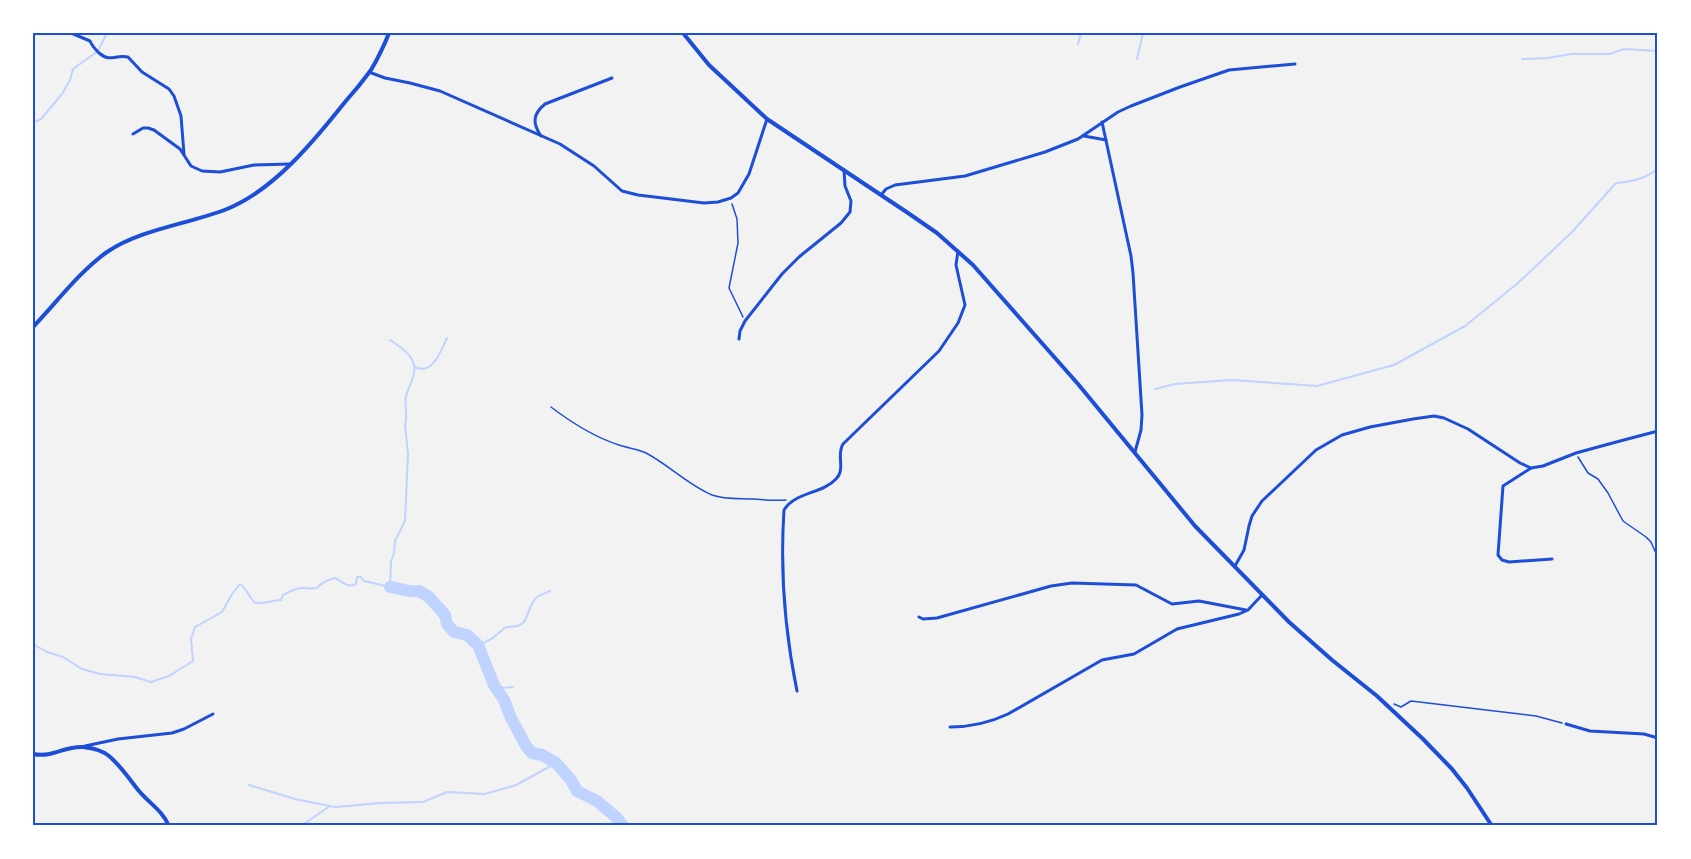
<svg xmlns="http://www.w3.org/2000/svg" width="1691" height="859" font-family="'PT Sans Narrow',sans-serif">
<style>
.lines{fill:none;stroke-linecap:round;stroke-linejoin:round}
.stream{stroke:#bfd3fe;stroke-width:2}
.river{stroke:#bfd3fe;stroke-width:12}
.path{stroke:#1d4ed8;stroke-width:1.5}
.minor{stroke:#1d4ed8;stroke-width:3}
.tertiary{stroke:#1d4ed8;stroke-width:4}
.neatline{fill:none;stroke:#1d4ed8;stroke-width:2}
</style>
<rect width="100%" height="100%" fill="#f2f2f2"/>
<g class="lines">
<!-- stream -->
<g class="stream">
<path d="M1078 44 1081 33"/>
<path d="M1137 59 1143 33"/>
<path d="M1522 59 1548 58 1571 54H1610L1624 49 1658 51"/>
<path d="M33 123 41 119 62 94 70 80 73 69 98 51 107 33"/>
<path d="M415 367C433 376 441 350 447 338"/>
<path d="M1155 389 1175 384 1232 380 1317 386 1394 365 1465 326 1518 283 1572 232 1616 183C1630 182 1648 178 1658 168"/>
<path d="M33 644 47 652 63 657 82 669 100 674 135 677 151 682 169 676 193 661 191 639 195 627 222 612 232 594 240 584C247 588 251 602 256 603 260 604 276 600 281 600L283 595C289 592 296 588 302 588 308 588 311 589 317 588 321 583 329 579 335 578 342 581 348 589 356 584L357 577H361L364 581 390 587 391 562 394 553 395 541 405 521 408 454 405 425C408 415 404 405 406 396 408 389 411 384 413 377 419 359 404 349 390 340"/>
<path d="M477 645C489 643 497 634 506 627 533 628 523 612 536 598 539 595 546 593 550 591"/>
<path d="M499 693 502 688 513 687"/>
<path d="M249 785 295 799 335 807 381 803 423 802 447 792 485 794 516 785 556 763"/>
<path d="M301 826 330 806"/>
</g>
<!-- river -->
<path class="river" d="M390 587C400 588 409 593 419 591L429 597 445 615 447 624 454 632 467 635 478 645 494 685 504 700 511 718 526 746 532 753 542 755 556 763 571 780 577 791 597 801 617 818 623 826"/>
<!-- path -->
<g class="path">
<path d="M732 204 737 219 738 243 729 288 743 317"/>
<path d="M551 407C572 423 594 437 619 445 628 448 637 449 646 453 669 465 688 485 712 495 726 500 740 498 754 499 765 500 774 501 786 500"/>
<path d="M1578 457 1588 473 1598 479 1608 493 1623 521 1646 537 1651 542 1658 558"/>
<path d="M1394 704 1401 707 1411 701 1536 716 1562 723"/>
</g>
<!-- minor -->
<g class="minor">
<path d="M71 33 90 41C92 46 95 49 99 53 111 63 115 54 128 57L142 72 169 89 174 96 181 116 184 154"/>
<path d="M369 72 385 78 410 83 440 91 560 144 594 166 622 191 638 195 704 203 718 202 731 198 738 193 749 174 767 119"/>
<path d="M1102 122 1131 256 1133 273 1142 415 1141 430 1135 452"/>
<path d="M133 134 143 128H148L154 130 180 149 191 166 202 171 220 172 254 165 290 164"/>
<path d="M541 136C532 123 533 114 545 104L612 78"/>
<path d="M1084 136 1106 140"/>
<path d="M881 195 886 189 895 185 965 176 1045 152 1078 139 1118 112 1131 106 1180 87 1229 70 1295 64"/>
<path d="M739 339 740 331 745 321 782 274 799 257 841 223 850 212 851 201 845 186 844 170"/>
<path d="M1531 468 1503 486 1498 555 1502 560 1509 562 1552 559"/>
<path d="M1235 566 1244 550 1249 526 1252 516 1262 501 1316 450 1342 435 1370 427 1413 419 1434 416 1444 418 1468 429 1520 463 1531 468 1543 466 1576 453 1620 441 1658 431"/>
<path d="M919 617 923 619 937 618 1051 586 1072 583 1136 585 1172 604 1199 601 1246 610"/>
<path d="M797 691C785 632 780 570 784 510 795 492 822 494 836 479 846 469 836 455 843 444L939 351 958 323 965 305 956 265 958 251"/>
<path d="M1566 724 1590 731 1644 734 1658 738"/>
<path d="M950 727C971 727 989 723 1008 714L1102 660 1134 654 1177 629 1239 614 1248 610 1262 595"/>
<path d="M85 746 118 739 172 733 184 729 213 714"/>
</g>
<!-- tertiary -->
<g class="tertiary">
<path d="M683 33 709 65 767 119 908 213 937 233 973 265 1078 384 1195 526 1289 622 1332 660 1377 696 1423 739 1452 769 1467 788 1492 826"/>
<path d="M33 327C57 302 79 272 107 252 141 229 189 224 227 209 274 190 314 141 345 102 354 92 363 81 371 70 378 58 384 46 389 33"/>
<path d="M33 754C54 758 63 746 83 747 92 748 102 750 109 756 121 766 130 780 139 791 150 804 162 810 169 826"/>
</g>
</g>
<!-- border -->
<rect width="1691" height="859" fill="none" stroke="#ffffff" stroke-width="69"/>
<rect x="34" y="34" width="1622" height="790" class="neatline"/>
</svg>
